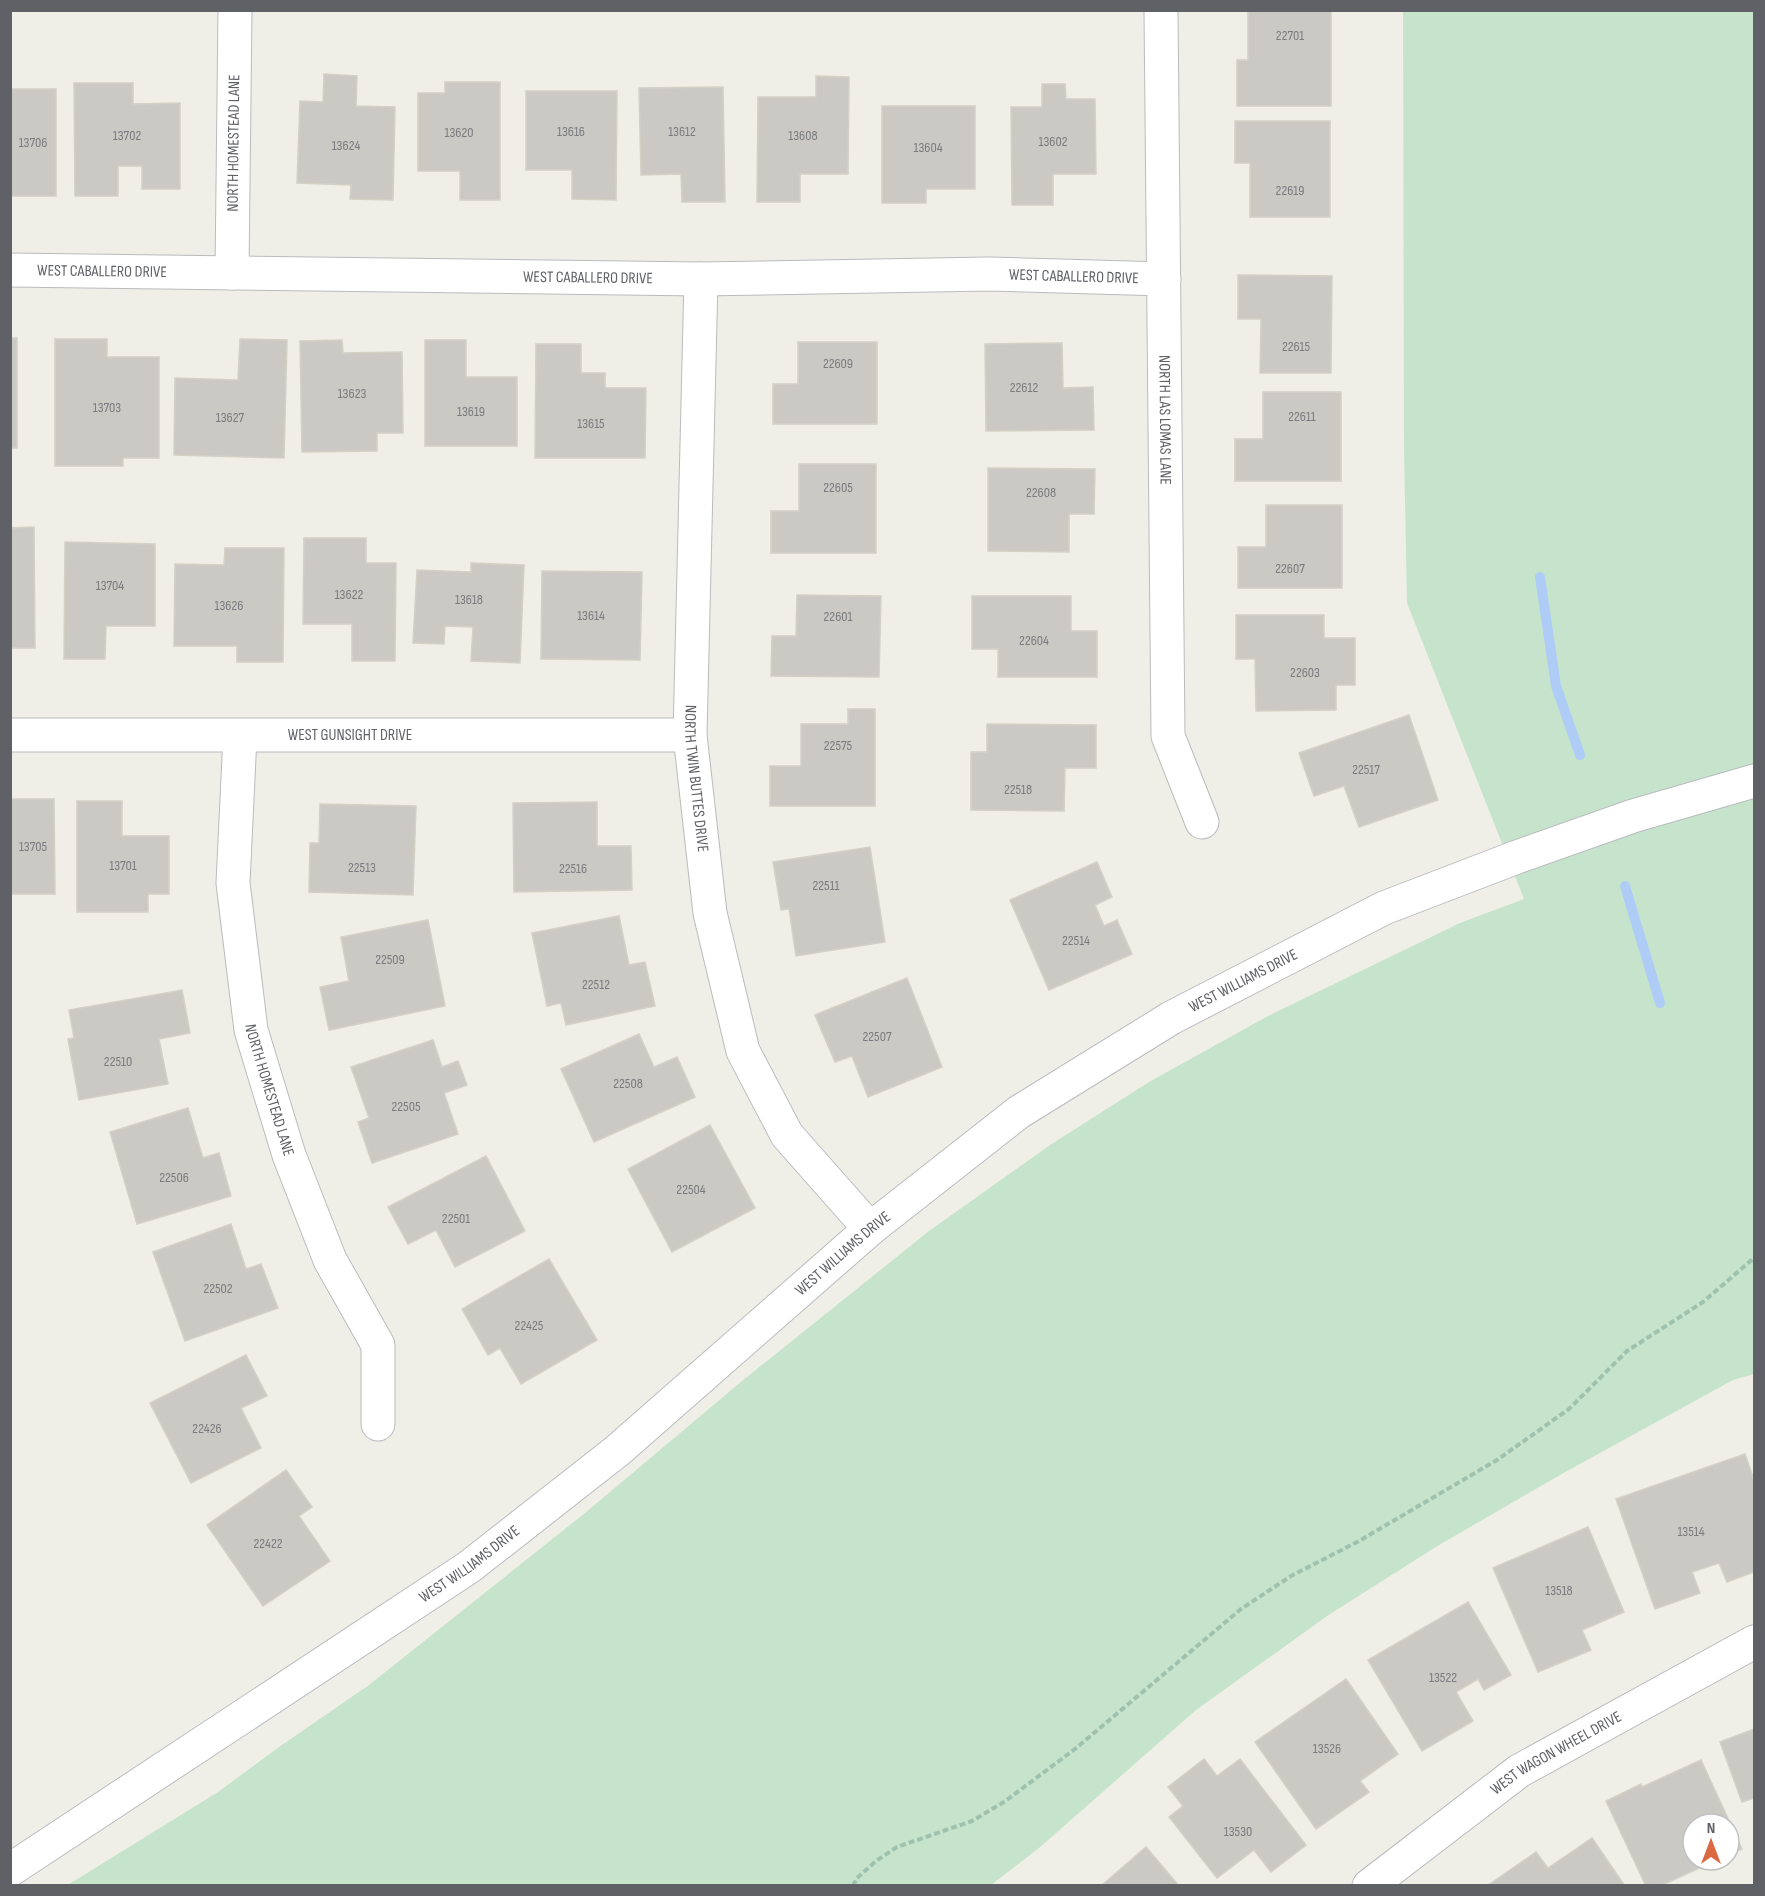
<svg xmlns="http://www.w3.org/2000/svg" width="1765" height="1896" font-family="'Sofia Sans Condensed',sans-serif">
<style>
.green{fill:#c6e4cb}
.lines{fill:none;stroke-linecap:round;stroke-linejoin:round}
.stream{stroke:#afccf7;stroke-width:10}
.building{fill:#cbc9c4;stroke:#d3d1c6;stroke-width:1.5}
.street-casing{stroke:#b9bbbf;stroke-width:35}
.path{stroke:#9fc2af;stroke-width:4;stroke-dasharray:6 3;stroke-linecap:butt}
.street{stroke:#fff;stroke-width:33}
.labels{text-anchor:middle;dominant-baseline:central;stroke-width:4.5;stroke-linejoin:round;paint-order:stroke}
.number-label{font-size:14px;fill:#7a7b7e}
.street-label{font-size:16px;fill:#5f6166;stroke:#fff}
</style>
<rect width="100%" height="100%" fill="#efefe7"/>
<!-- green -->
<path class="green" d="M1403 11H1754V1374L1733 1380 1567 1471 1439 1545 1327 1616 1196 1710 1039 1848 991 1885 66 1886 218 1792 279 1747 369 1685 585 1513 742 1381 929 1231 1050 1145 1149 1082 1268 1016 1460 923 1524 899 1407 603 1404 449Z"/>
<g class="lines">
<!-- stream -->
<g class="stream">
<path d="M1540 577 1556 686 1580 755"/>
<path d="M1625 886 1660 1003"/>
</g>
</g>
<!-- building -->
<g class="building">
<path d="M1248 10H1331V106H1237V60H1248Z"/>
<path d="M324 74 357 76 356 106 395 107 393 200 350 199 351 185 297 183 300 101 323 102Z"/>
<path d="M816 76 849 77 848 174H800V202H757L758 97H816Z"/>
<path d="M445 82H500V200H460V171H418V93H445Z"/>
<path d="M74 83H133V104L180 103V189H142V166H118V196H75Z"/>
<path d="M1042 84H1065L1066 99H1095L1096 174H1053V205H1012L1011 107H1042Z"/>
<path d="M723 87 725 202H682L681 174 641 175 639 88Z"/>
<rect x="10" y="89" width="46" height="107"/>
<path d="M526 91H617L616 200 572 199V170H526Z"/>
<path d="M882 106H975V189H926V203H882Z"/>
<path d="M1235 121H1330V217H1250V163H1235Z"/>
<path d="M1238 275 1332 276 1331 373H1260L1261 319H1238Z"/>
<rect x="10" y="338" width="7" height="110"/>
<path d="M55 339H107V357H159V458H123V466H55Z"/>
<path d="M240 339 287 340 284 458 174 455 175 378 238 380Z"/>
<path d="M342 340 343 353 402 352 403 433H377V451L302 452 300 341Z"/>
<path d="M425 340H466V377H517V446H425Z"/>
<path d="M798 342H877V424H773V384H798Z"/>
<path d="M1062 343 1063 388 1093 387 1094 430 986 431 985 344Z"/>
<path d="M536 344H581V373H605V388H646L645 458H535Z"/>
<path d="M1263 392H1341V481H1235V439H1263Z"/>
<path d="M799 464H876V553H771V511H799Z"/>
<path d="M988 468 1095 469 1094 514H1069V552L988 551Z"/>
<path d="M1266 505H1342V588H1238V547H1266Z"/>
<path d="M34 527 35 648H10V528Z"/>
<path d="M304 538H366V563H396L395 661H352V624H303Z"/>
<path d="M65 542 155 544V626H106L105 659H64Z"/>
<path d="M225 548H284L283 662H237V646H174L175 564 224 565Z"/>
<path d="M471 563 524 565 520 663 471 661 473 627 445 626 444 644 413 643 417 570 471 572Z"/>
<path d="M542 571 642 572 640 660 541 659Z"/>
<path d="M797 595 881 596 879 677 771 676 772 636H796Z"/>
<path d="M972 596H1071V631H1097V677H998V649H972Z"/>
<path d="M1236 615H1324V638H1355V685H1336V710L1256 711 1255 659H1236Z"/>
<path d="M848 709H875V806H770V766H801V724H848Z"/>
<path d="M1409 715 1438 800 1359 827 1344 786 1314 796 1299 753Z"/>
<path d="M987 724 1096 725V768H1065L1064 811 971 810V752H987Z"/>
<path d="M10 799H54L55 894H10Z"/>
<path d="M77 801H122V836H169V894H148V912H77Z"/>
<path d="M597 802V846H631L632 890 514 892 513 803Z"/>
<path d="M320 804 416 806 413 895 309 892 310 843H319Z"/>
<path d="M870 847 885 942 796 956 789 909 781 910 773 862Z"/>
<path d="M1097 862 1112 897 1095 905 1104 926 1117 920 1132 954 1049 990 1010 900Z"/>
<path d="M619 916 629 965 645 962 655 1006 566 1025 561 1003 547 1006 532 933Z"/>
<path d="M428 920 445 1006 329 1030 320 987 349 981 341 937Z"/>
<path d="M907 978 942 1067 868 1097 852 1056 835 1062 815 1015Z"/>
<path d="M182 990 190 1033 159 1039 168 1084 79 1100 68 1039 74 1038 69 1010Z"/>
<path d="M639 1034 654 1067 677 1057 695 1097 594 1142 561 1069Z"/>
<path d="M433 1040 442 1067 458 1061 467 1085 444 1093 458 1134 372 1163 358 1122 369 1118 351 1067Z"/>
<path d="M188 1108 203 1158 219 1153 231 1196 137 1224 110 1132Z"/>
<path d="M710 1125 755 1208 672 1252 628 1169Z"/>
<path d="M486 1156 525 1231 455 1267 436 1230 408 1244 388 1207Z"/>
<path d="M231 1224 246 1269 261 1264 278 1308 185 1341 153 1252Z"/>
<path d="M549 1259 597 1340 521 1384 500 1348 488 1355 462 1309Z"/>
<path d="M246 1355 267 1396 241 1408 261 1448 191 1483 150 1403Z"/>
<path d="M1745 1454 1754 1480V1572L1727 1582 1719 1563 1692 1572 1700 1593 1655 1609 1616 1499Z"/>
<path d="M286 1470 312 1507 299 1516 330 1561 263 1606 207 1525Z"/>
<path d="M1588 1527 1624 1612 1582 1630 1591 1650 1538 1672 1493 1568Z"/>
<path d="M1468 1602 1511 1675 1484 1690 1478 1679 1456 1692 1473 1721 1422 1751 1368 1660Z"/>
<path d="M1346 1679 1398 1754 1360 1781 1369 1792 1316 1829 1255 1742Z"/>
<path d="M1754 1729V1798L1742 1802 1720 1742Z"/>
<path d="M1204 1759 1217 1776 1240 1759 1306 1845 1271 1872 1254 1850 1217 1878 1169 1817 1183 1806 1168 1787Z"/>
<path d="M1701 1760 1742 1849 1729 1854V1824H1693V1860H1717L1660 1886H1646L1606 1801 1641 1784 1642 1787Z"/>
<path d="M1592 1838 1625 1886H1487L1536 1852 1548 1868Z"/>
<path d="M1146 1847 1179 1886H1101Z"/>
</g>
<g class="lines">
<defs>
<g id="street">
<path id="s1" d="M1161 10 1168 736 1202 822"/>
<path id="s2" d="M10 270 701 279 989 274 1164 279"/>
<path id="s3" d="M232 273 235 10"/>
<path id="s4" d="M701 279 690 735 710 913 743 1051 787 1135 870 1229"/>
<path id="s5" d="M10 735H690"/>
<path id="s6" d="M240 736 233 883 251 1030 289 1155 330 1260 378 1345V1424"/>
<path id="s7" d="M10 1870 469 1567 617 1451 870 1229 1019 1112 1171 1018 1384 908 1517 857 1633 816 1754 781"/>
<path id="s8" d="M1369 1886 1519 1771 1754 1642"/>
</g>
</defs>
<!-- street casing -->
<use href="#street" class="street-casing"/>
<!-- path -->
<path class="path" d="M853 1886 857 1878 876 1861 897 1847 972 1821 1004 1802 1075 1749 1241 1609 1291 1576 1359 1541 1497 1460 1569 1409 1627 1351 1703 1302 1754 1258"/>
<!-- street -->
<use href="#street" class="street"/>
</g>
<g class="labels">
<!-- number labels -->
<g class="number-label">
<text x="1290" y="35">22701</text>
<text x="571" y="131">13616</text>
<text x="682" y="131">13612</text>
<text x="459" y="132">13620</text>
<text x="127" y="135">13702</text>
<text x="803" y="135">13608</text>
<text x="1053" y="141">13602</text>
<text x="33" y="142">13706</text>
<text x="346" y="145">13624</text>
<text x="928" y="147">13604</text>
<text x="1290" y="190">22619</text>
<text x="1296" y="346">22615</text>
<text x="838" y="363">22609</text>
<text x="1024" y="387">22612</text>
<text x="352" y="393">13623</text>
<text x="107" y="407">13703</text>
<text x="471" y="411">13619</text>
<text x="1302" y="416">22611</text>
<text x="230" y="417">13627</text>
<text x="591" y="423">13615</text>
<text x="838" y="487">22605</text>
<text x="1041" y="492">22608</text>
<text x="1290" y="568">22607</text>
<text x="110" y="585">13704</text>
<text x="349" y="594">13622</text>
<text x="469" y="599">13618</text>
<text x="229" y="605">13626</text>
<text x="591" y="615">13614</text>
<text x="838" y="616">22601</text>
<text x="1034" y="640">22604</text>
<text x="1305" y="672">22603</text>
<text x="838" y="745">22575</text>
<text x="1366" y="769">22517</text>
<text x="1018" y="789">22518</text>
<text x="33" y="846">13705</text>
<text x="123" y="865">13701</text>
<text x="362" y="867">22513</text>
<text x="573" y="868">22516</text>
<text x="826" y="885">22511</text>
<text x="1076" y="940">22514</text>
<text x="390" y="959">22509</text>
<text x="596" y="984">22512</text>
<text x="877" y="1036">22507</text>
<text x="118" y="1061">22510</text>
<text x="628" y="1083">22508</text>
<text x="406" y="1106">22505</text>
<text x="174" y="1177">22506</text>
<text x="691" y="1189">22504</text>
<text x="456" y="1218">22501</text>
<text x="218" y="1288">22502</text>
<text x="529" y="1325">22425</text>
<text x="207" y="1428">22426</text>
<text x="1691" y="1531">13514</text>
<text x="268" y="1543">22422</text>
<text x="1559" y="1590">13518</text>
<text x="1443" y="1677">13522</text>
<text x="1327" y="1748">13526</text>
<text x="1238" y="1831">13530</text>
</g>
<!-- street labels -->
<g class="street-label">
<text stroke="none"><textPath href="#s3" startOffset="130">NORTH HOMESTEAD LANE</textPath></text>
<text stroke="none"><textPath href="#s2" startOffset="92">WEST CABALLERO DRIVE</textPath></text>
<text stroke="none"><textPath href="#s2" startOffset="1064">WEST CABALLERO DRIVE</textPath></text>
<text stroke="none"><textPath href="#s2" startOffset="578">WEST CABALLERO DRIVE</textPath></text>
<text stroke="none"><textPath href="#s1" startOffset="410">NORTH LAS LOMAS LANE</textPath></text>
<text stroke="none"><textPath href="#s5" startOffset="340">WEST GUNSIGHT DRIVE</textPath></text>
<text stroke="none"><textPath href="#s4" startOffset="500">NORTH TWIN BUTTES DRIVE</textPath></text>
<text stroke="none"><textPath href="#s7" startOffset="1524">WEST WILLIAMS DRIVE</textPath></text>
<text stroke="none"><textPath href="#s6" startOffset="358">NORTH HOMESTEAD LANE</textPath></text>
<text stroke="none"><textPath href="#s7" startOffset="1038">WEST WILLIAMS DRIVE</textPath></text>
<text stroke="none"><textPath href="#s7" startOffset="552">WEST WILLIAMS DRIVE</textPath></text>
<text stroke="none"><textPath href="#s8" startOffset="230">WEST WAGON WHEEL DRIVE</textPath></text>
</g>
</g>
<!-- border -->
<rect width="1765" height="1896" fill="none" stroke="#5f6166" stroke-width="24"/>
<!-- north arrow -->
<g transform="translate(1711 1842)"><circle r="28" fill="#ffffff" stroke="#bfc0c2" stroke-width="1.5"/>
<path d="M0-4.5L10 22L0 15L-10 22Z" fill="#d96843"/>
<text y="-9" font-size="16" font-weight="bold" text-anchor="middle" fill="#5f6166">N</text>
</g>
</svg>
